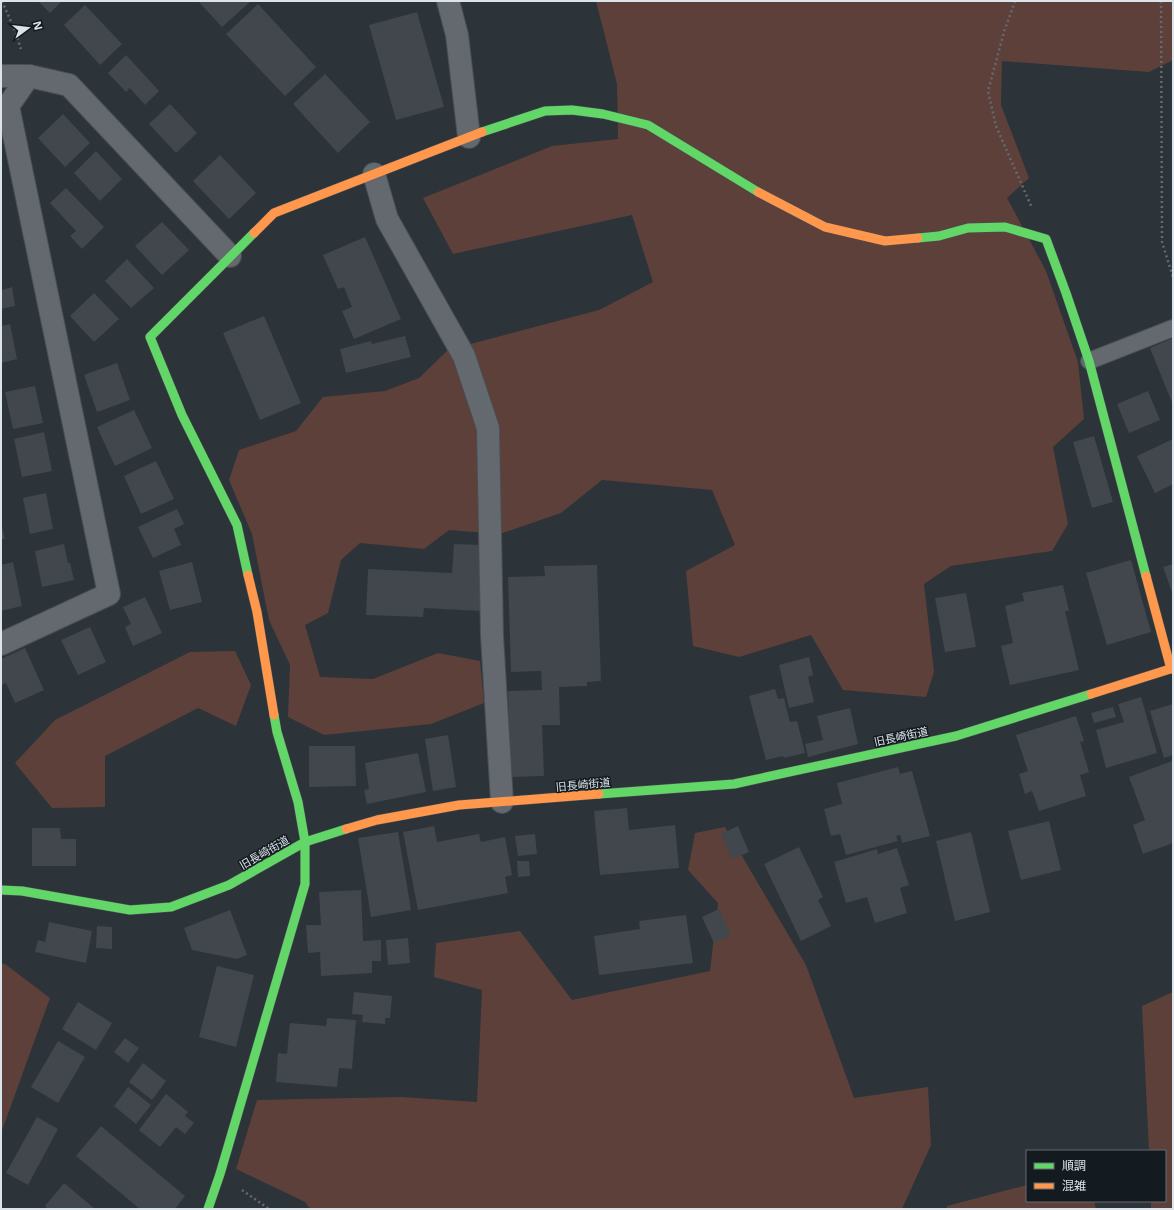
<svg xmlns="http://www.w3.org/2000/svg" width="1174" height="1210" font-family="'Open Sans','Noto Sans JP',sans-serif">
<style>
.green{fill:#5d403a}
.building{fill:#41474d}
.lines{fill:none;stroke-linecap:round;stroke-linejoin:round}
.lane-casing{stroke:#494f54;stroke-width:18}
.street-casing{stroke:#494f54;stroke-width:24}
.fast-casing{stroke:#494f54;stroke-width:10}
.slow-casing{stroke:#494f54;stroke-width:10}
.path{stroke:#646a6f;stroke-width:2.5;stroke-dasharray:2 3;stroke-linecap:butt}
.lane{stroke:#63696f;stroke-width:16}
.street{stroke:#63696f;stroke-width:22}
.fast{stroke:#63d668;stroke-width:9}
.slow{stroke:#ff974d;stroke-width:9}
.labels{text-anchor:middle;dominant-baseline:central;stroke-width:3;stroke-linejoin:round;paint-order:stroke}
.street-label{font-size:11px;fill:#dbe3eb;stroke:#141b20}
</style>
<rect width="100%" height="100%" fill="#2c3339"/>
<!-- green -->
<g class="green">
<path d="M596 1H1173V60L1149 72 1002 61 1001 105 1029 178 1007 198 1046 271 1078 362 1084 419 1053 447 1068 524 1052 551 951 566 924 584 934 672 926 697 843 690 811 635 739 657 693 646 686 571 735 545 712 490 602 480 561 513 500 534 449 530 424 549 360 543 341 560 328 613 305 625 320 677 373 679 438 653 480 661 484 703 431 724 324 735 288 717 290 665 269 620 252 534 229 480 239 450 296 431 323 397 385 391 419 378 448 350 599 310 653 282 632 215 453 254 423 198 552 146 618 139 617 84Z"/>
<path d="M235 651 251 685 236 726 198 708 105 756V807L52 808 15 763 55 720 190 652Z"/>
<path d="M725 827 806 965 854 1098 928 1087 931 1145 902 1209H310L305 1202 236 1169 257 1100 401 1097 477 1102 482 990 434 977 436 943 520 931 572 1000 710 971 718 903 688 870 695 833Z"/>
<path d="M1 964H5L50 998 1 1133Z"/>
<path d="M1173 992V1209H1151V1201H1165V1151H1149L1142 1006Z"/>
<path d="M1027 1185V1201H1094L1096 1209H947V1206Z"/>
</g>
<!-- building -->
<g class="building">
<path d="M38 1H62L50 13Z"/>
<path d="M198 1H251L222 27Z"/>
<path d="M258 4 316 67 285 96 226 34Z"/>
<path d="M85 5 122 44 100 65 64 25Z"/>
<path d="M417 12 444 107 396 120 369 25Z"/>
<path d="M126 55 159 91 145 105 130 88 126 92 108 73Z"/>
<path d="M325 74 370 122 338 153 293 104Z"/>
<path d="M170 104 197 133 176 153 149 124Z"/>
<path d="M63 114 90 143 65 167 38 138Z"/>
<path d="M96 151 122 179 100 201 74 173Z"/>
<path d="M220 155 256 193 229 219 193 181Z"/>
<path d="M66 188 104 227 82 249 70 236 76 231 50 203Z"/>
<path d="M162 222 189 250 162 275 135 246Z"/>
<path d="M365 237 401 319 354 339 342 311 352 307 344 287 338 289 323 255Z"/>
<path d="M127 259 154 288 131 308 105 281Z"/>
<path d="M1 287 2 290 12 287 15 306 1 309Z"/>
<path d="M94 293 119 319 94 342 70 316Z"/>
<path d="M264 316 301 403 260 420 223 333Z"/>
<path d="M10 324 17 359 1 363V326Z"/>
<path d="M405 336 411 357 346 373 340 349 371 341 372 344Z"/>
<path d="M1173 338V405L1150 348Z"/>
<path d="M117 363 130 400 97 412 84 375Z"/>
<path d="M35 386 43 423 13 429 5 392Z"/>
<path d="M1148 391 1160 420 1129 433 1117 404Z"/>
<path d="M134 410 152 448 115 466 97 427Z"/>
<path d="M44 432 52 471 22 477 14 439Z"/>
<path d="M1094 436 1113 502 1092 508 1073 442Z"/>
<path d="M1173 439V484L1155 493 1137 456Z"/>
<path d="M156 461 174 499 141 514 124 476Z"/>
<path d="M46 493 53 529 30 534 23 498Z"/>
<path d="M177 509 184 524 174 529 181 545 153 558 138 527Z"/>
<path d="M1 522 5 539H1Z"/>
<path d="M64 544 68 563H70L74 580 42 587 35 551Z"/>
<path d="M454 544 484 545 481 611 424 608 423 617 366 615 368 569 452 573Z"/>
<path d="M1131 560 1151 632 1107 645 1086 573Z"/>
<path d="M13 562 22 606 1 611V565Z"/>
<path d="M192 562 202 602 170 610 159 571Z"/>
<path d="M1173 564V595L1163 567Z"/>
<path d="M597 565 601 681 587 682V686L559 687 560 725H542L544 776 511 777 508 691 542 690 541 671 511 672 508 577 545 576 544 566Z"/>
<path d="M1063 585 1069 611H1065L1079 670 1010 685 1001 646 1013 643 1005 606 1024 601 1022 593Z"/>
<path d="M966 593 976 647 945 652 935 598Z"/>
<path d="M145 597 162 633 133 646 125 627 131 624 123 607Z"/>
<path d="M90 627 106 662 78 675 61 640Z"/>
<path d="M25 648 44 690 15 703 6 683 1 685V659Z"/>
<path d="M809 657 813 675 808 677 814 702 789 708 779 665Z"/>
<path d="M775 689 778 699 784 698 790 722 797 721 805 753 784 758 783 756 766 760 749 696Z"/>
<path d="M1141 697 1157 753 1106 768 1096 730 1124 722 1118 704Z"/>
<path d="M1173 704V755L1164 758 1150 711Z"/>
<path d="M1113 707 1116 717 1094 723 1091 713Z"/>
<path d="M850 708 858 744 808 757 805 744 823 740 817 716Z"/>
<path d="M1076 716 1084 741 1080 742 1089 772 1080 775 1086 796 1039 811 1032 791 1025 794 1019 774 1028 771 1016 735Z"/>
<path d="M448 735 456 787 433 791 425 739Z"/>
<path d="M309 746H355L356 786 309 787Z"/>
<path d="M418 753 426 792 367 804 364 790 369 789 365 763Z"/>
<path d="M1172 761 1173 843 1143 854 1133 825 1145 820 1129 777Z"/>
<path d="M898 767 900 774 912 771 930 836 902 843 900 835 896 836 898 841 846 855 840 834 831 836 824 809 842 804 837 783Z"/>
<path d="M627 808 629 830 675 825 679 868 600 875 594 811Z"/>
<path d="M1049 821 1061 870 1021 880 1008 831Z"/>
<path d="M434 826 437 842 479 834 481 842 505 837 512 875 505 877 508 893 418 910 403 832Z"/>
<path d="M738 826 749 852 732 859 721 834Z"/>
<path d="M32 828H60L61 839H76V866H32Z"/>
<path d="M398 832 411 910 371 917 358 838Z"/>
<path d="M971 832 990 912 955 921 936 841Z"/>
<path d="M535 834 537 854 518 856 515 836Z"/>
<path d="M799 847 823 897 818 900 831 926 801 941 764 864Z"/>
<path d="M897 848 909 885 900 888 907 913 875 923 867 897 846 903 834 862 877 849 878 854Z"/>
<path d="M517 861H529L530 876 518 877Z"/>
<path d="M361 890 363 941 381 940V961H372V973L321 976 320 952 308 953 306 925H321L319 892Z"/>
<path d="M719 909 731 935 714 943 702 917Z"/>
<path d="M230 910 247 955 237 959 192 950 184 928Z"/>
<path d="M686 915 693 963 599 975 594 936 640 929 639 921Z"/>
<path d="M49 922 92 931 86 963 35 952 38 940 45 942Z"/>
<path d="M97 926 112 927V949L96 948Z"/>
<path d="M408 938 410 963 388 965 386 940Z"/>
<path d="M217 966 254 975 236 1047 199 1037Z"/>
<path d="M354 992 392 996 390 1018H385V1024L362 1022 363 1015 352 1014Z"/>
<path d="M78 1002 112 1023 96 1050 62 1029Z"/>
<path d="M327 1018 356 1020 352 1069 339 1068 337 1087 276 1082 278 1053 287 1054 290 1023 326 1026Z"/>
<path d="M125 1038 139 1048 128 1063 114 1052Z"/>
<path d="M58 1041 85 1057 58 1103 31 1087Z"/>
<path d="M143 1063 166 1081 152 1100 129 1082Z"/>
<path d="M128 1087 151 1105 136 1124 114 1106Z"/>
<path d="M166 1094 188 1112 185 1116 194 1123 185 1134 176 1127 160 1147 139 1130Z"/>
<path d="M37 1117 58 1129 28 1185 6 1173Z"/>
<path d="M101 1126 185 1196 175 1209H140L76 1156Z"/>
<path d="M64 1183 95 1209H48L45 1206Z"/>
</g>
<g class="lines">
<defs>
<path id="lane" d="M1089 361 1173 328"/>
<g id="street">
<path d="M448 1 457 35 469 137"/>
<path d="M1 76H29L69 85 230 256"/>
<path d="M374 174 387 219 464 356 488 428 492 636 502 802"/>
<path d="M1 644 109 594 8 106 29 76"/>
</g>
<g id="fast">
<path d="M482 132 545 111 572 110 603 114 648 125 758 192"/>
<path d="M918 238 939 236 968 228 1005 227 1046 239 1066 293 1089 361 1146 576"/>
<path d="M248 575 237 525 182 415 150 337 254 233"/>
<path d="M599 794 734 784 956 736 1091 694"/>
<path d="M1 890 22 891 130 910 171 907 229 885 305 842 346 829"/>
<path d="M208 1209 220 1174 305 884V842L298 802 277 732 274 715"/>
</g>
<g id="slow">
<path d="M758 192 825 227 885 241 918 238"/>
<path d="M254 233 274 213 482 132"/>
<path d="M248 575 257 612 274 715"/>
<path d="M1146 576 1171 669"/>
<path d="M1091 694 1173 668"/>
<path d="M346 829 377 820 459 805 599 794"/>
</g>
</defs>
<!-- lane casing -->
<use href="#lane" class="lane-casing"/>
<!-- street casing -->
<use href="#street" class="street-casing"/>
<!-- fast casing -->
<use href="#fast" class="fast-casing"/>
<!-- slow casing -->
<use href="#slow" class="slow-casing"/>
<!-- path -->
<g class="path">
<path d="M2 1 15 31 21 49"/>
<path d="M1015 1 1004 32 988 91 996 126 1032 208"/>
<path d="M1161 1 1162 242 1173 277"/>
<path d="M242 1190 269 1209"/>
</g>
<!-- lane -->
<use href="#lane" class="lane"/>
<!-- street -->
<use href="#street" class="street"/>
<!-- fast -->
<use href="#fast" class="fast"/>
<!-- slow -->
<use href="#slow" class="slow"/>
</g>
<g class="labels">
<!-- street labels -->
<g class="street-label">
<text transform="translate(901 736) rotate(-12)">旧長崎街道</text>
<text transform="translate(583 784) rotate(-5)">旧長崎街道</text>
<text transform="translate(264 852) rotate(-30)">旧長崎街道</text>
</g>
</g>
<!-- border -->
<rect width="1174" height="1210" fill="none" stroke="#dbe3eb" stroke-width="4"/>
<!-- legend -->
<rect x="1026" y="1150" width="140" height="52" fill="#141b20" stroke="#646b71"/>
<rect x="1034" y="1163" width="20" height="6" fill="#63d668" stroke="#646b71"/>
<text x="1062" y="1170" font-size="12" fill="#dbe3eb">順調</text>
<rect x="1034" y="1183" width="20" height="6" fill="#ff974d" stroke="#646b71"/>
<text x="1062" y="1190" font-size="12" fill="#dbe3eb">混雑</text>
<!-- north arrow -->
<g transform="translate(28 28) rotate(75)" stroke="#141b20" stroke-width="3" paint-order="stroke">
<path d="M0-3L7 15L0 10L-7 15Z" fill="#dbe3eb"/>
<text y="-6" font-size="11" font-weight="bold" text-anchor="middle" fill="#dbe3eb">N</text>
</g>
</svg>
